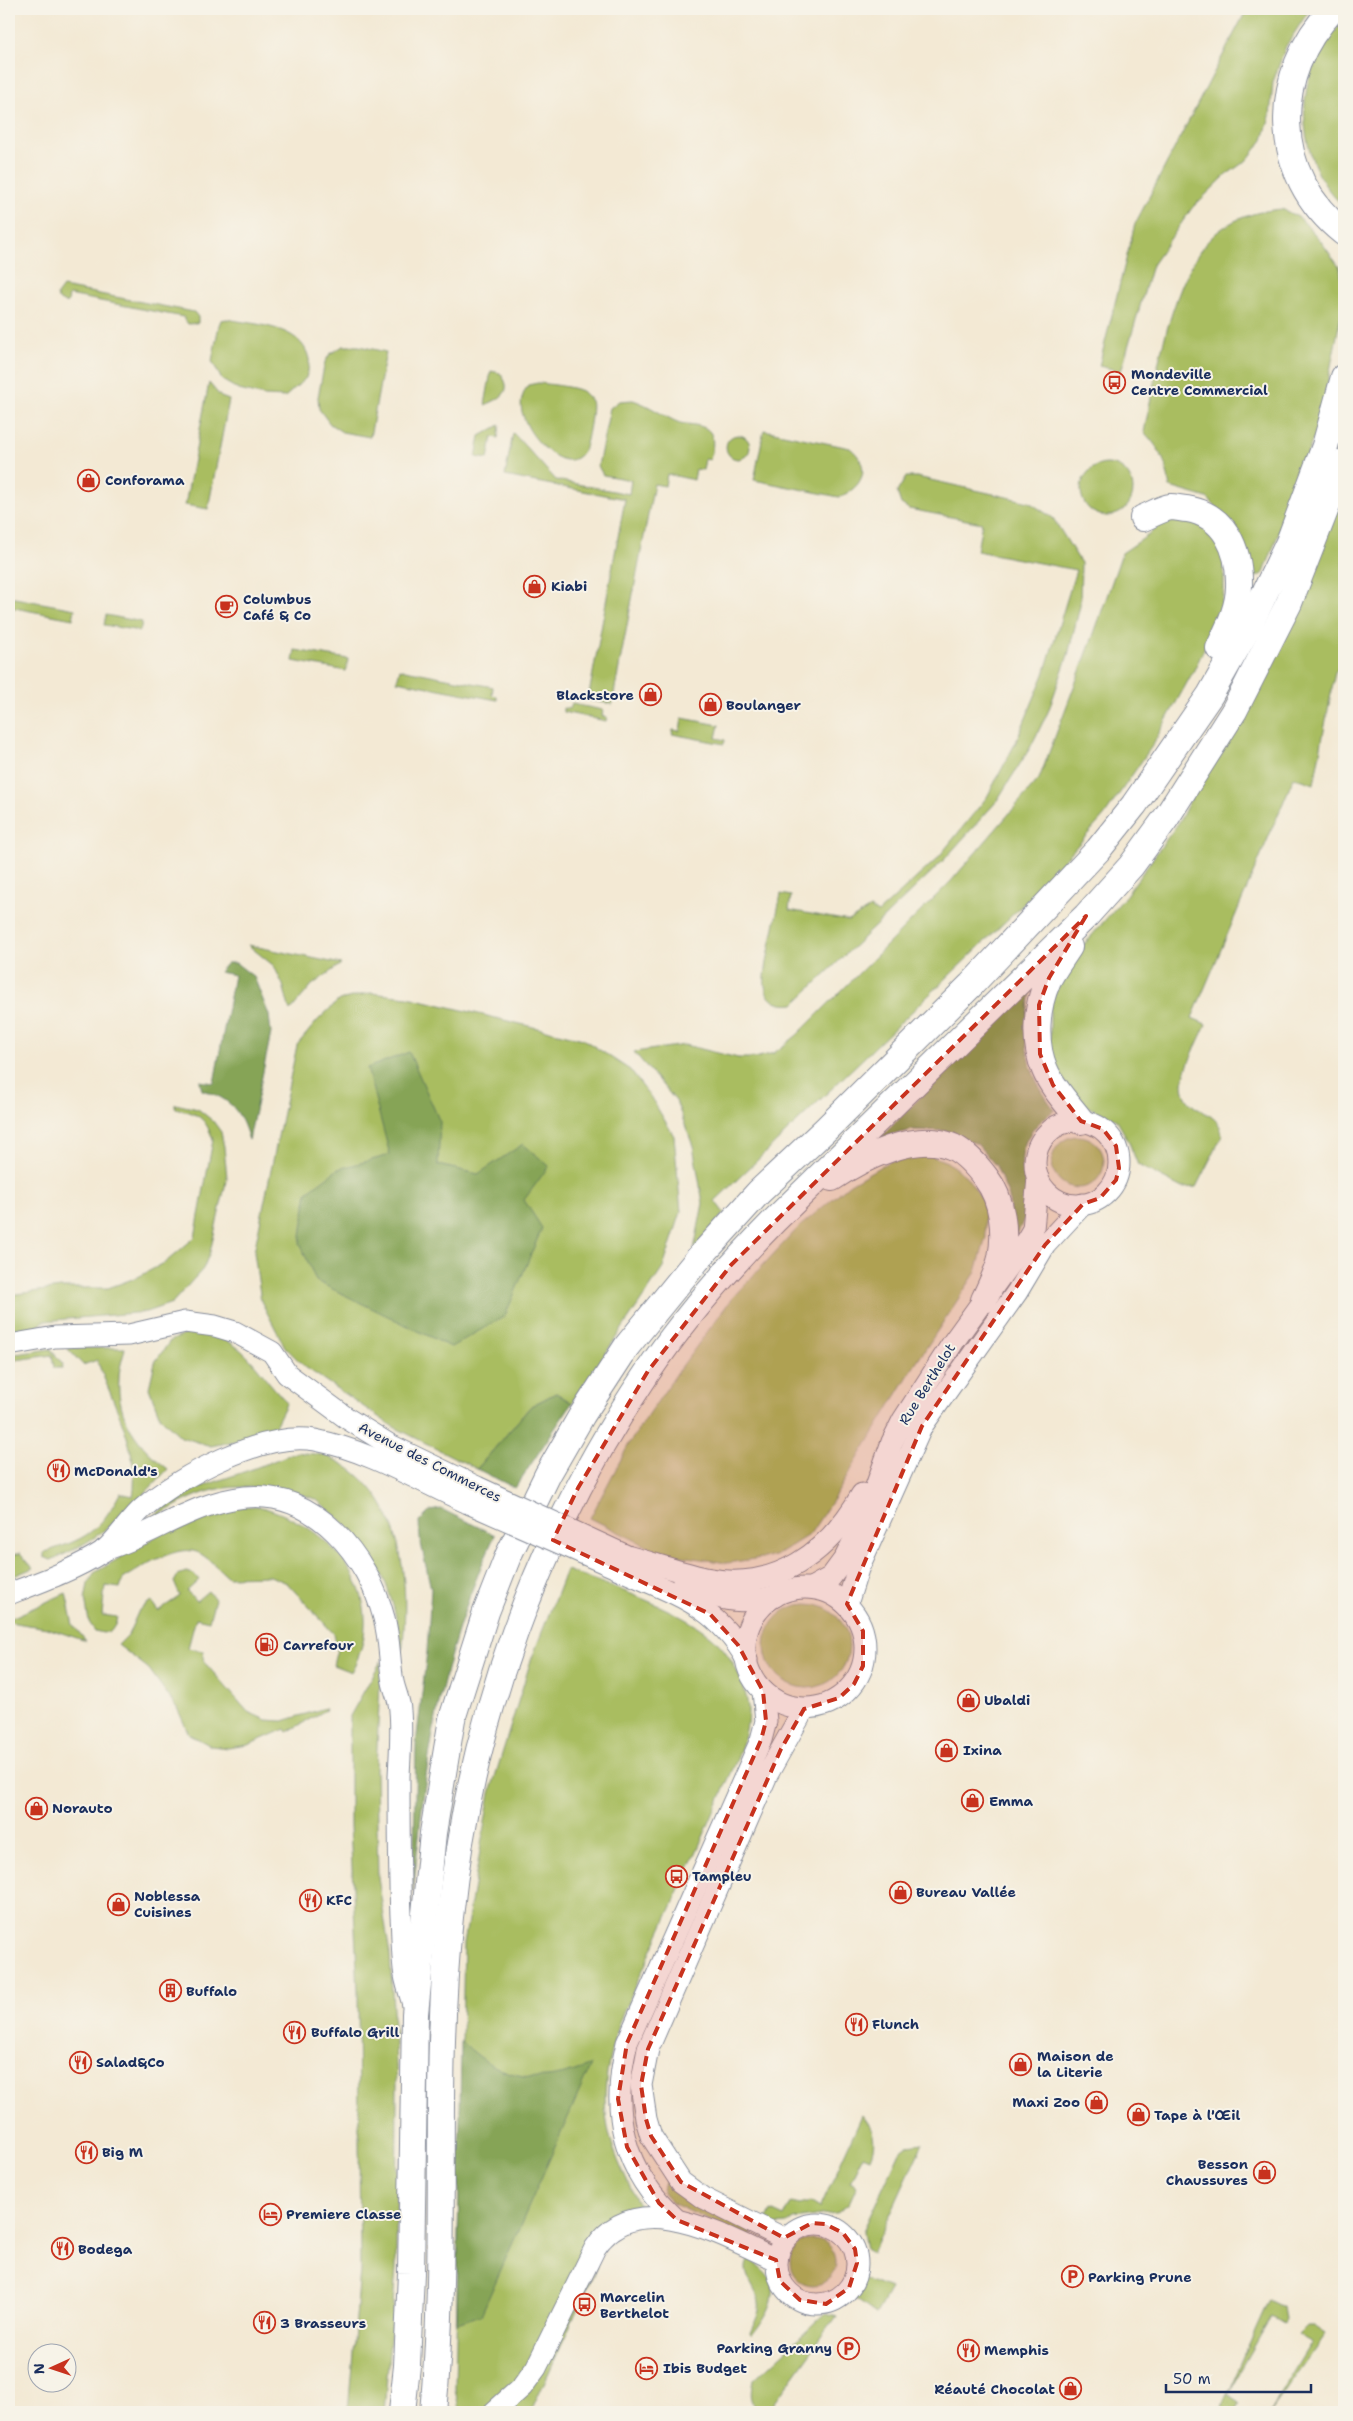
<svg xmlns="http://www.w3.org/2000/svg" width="1353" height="2421" font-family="'Shantell Sans',sans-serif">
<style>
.green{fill:#a9bd61;stroke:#627660}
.forest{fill:#86a457;stroke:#506a5a}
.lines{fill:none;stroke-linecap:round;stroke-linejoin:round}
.tertiary-casing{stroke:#878c99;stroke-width:23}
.primary-casing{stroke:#878c99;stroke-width:28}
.tertiary{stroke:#fff;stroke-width:21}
.primary{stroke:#fff;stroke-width:26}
.tertiary-bridge-casing{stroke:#878c99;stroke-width:23;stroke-linecap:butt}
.tertiary-bridge{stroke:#fff;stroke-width:21}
.marked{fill:#c8321e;fill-opacity:0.2;stroke:#c8321e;stroke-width:4;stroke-dasharray:10 6;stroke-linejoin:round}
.labels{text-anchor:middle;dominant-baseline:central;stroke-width:4;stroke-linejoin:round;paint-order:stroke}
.poi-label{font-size:14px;font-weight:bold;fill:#1b2f5e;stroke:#f7f3e8;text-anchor:start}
.street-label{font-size:14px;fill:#1b2f5e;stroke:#f7f3e8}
</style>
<rect width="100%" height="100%" fill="#f7f3e8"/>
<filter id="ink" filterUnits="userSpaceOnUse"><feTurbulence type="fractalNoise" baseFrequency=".02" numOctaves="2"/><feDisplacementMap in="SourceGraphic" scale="10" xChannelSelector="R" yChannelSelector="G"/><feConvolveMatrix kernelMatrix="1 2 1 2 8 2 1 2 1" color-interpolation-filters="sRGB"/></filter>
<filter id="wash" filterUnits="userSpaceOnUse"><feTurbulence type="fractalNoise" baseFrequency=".0096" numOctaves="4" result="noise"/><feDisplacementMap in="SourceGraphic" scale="20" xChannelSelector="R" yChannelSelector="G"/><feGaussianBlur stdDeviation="1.12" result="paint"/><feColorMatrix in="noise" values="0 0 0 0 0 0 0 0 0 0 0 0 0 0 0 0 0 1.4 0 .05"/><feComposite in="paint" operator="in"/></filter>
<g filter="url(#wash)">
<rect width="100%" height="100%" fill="#f3e9d4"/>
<!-- green -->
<g class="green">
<path d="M1247 9H1310L1286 46 1273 82 1270 116 1263 140 1247 160 1226 175 1192 208 1152 265 1121 371 1099 366 1135 224Z"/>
<path d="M1344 21V206C1307 176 1296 116 1311 72 1317 52 1330 35 1344 21Z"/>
<path d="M1282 209 1300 218 1320 240 1340 268 1344 300 1321 417 1264 573 1256 577 1250 573 1235 525 1207 498 1170 487C1166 462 1162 451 1144 432 1155 379 1173 270 1215 234 1235 217 1258 211 1282 209Z"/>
<path d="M63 287 194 312 198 317V323L188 324 183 317 69 295 68 302 65 303 58 299 57 295Z"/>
<path d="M227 319C255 325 302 325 309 359 310 365 307 373 306 378L285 397 264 396 239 390 222 380 212 361 219 325 221 320Z"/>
<path d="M343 346H359L386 352 370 437 342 432 330 424 319 409 318 397 325 362 330 354Z"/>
<path d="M491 371 500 373C514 391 502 398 485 405Z"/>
<path d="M209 383 221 397 229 400 208 509 185 505Z"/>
<path d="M538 383C548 384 577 387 583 392 585 394 590 399 591 401 594 407 587 444 584 450 568 477 536 443 528 427 520 411 518 401 528 385Z"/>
<path d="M633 400C650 405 664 417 680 423 689 425 704 424 710 432 715 440 712 451 710 460L705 459 703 470 696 469 694 480 667 474 665 486 654 484 612 704 588 700 625 499 505 476 513 433 556 480 629 494 631 480 603 475 598 466 610 408 619 401Z"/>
<path d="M500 425 498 438 492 437 488 459 476 457 480 436Z"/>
<path d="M764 430 850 448C872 466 864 487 839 497L754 480Z"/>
<circle cx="738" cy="447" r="12"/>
<circle cx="1107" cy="490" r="26"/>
<path d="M906 477H917L1029 502 1053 518 1081 563 1080 606 1068 655 1048 712 1030 748 996 802 943 861 794 1004C779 1006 768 1002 765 986 762 978 778 909 781 894L791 896 789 910 849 921 870 908 878 913 937 859 987 797 1016 742 1044 674 1076 570 977 551 982 523 909 509 901 504 897 492Z"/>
<path d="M1344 494V662L1335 672 1314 784 1294 777 1192 1018 1206 1024C1200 1039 1184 1068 1183 1083 1183 1117 1220 1106 1222 1136L1196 1187 1182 1188 1138 1165 1128 1140 1116 1119 1088 1107 1074 1096 1055 1067 1050 1045V1002L1081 948 1124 898 1179 822Z"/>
<path d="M1171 516 1203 524 1217 542 1224 561V591L1218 620 1194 670 1152 746 1104 816 1033 895 715 1201 724 1213 694 1249 703 1203 693 1146 676 1101 634 1052 685 1045 738 1058H755L774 1053 796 1036 952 880 1039 779 1091 642 1122 553 1150 534 1159 522Z"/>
<path d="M9 597 75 609 73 619 9 607Z"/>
<path d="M106 615 142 622 140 631 104 625Z"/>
<path d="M295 650 348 659 346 671 293 661Z"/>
<path d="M400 669 493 687 492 695 497 696V700L397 681Z"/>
<path d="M572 704 603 710 602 716 607 717 606 721 563 712V708L570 709Z"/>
<path d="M682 718 719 725 716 738 725 740 724 744 672 734 673 730 680 731Z"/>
<path d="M248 945 341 964 312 985 290 1011 283 985 274 966Z"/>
<path d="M370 993 408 997 583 1039 630 1070 652 1099 674 1136 681 1212 663 1268 572 1403 556 1393 531 1406 477 1469 392 1426 305 1367 285 1347 261 1301 254 1252 297 1045 318 1020 339 1000Z"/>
<path d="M175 1104 198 1109 213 1121 221 1132 224 1147 227 1178 210 1252 203 1269 172 1303 146 1312 44 1321 29 1335 9 1339V1295L61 1288H108L138 1277 166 1262 195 1237 213 1140C205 1117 199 1114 175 1108Z"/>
<circle cx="1078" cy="1162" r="26"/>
<path d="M924 1153 947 1162 966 1176 983 1200 986 1237 976 1272 911 1371 839 1490 810 1534 775 1556 727 1563 661 1553 590 1518 630 1442 677 1373 732 1298 799 1227 850 1184 888 1162Z"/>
<path d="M191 1332C247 1336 252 1368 287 1402L271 1434 211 1446 181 1437 160 1417 149 1388 155 1362 170 1341Z"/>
<path d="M67 1348H125C123 1358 119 1368 119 1378 116 1418 139 1447 168 1469 130 1509 104 1539 51 1560L44 1557V1552C84 1540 100 1532 120 1493L133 1496C141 1451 112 1402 97 1360L83 1365Z"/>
<path d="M50 1349 63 1364 62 1368H54L52 1355 9 1361V1355Z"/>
<path d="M297 1452C307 1454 321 1453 331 1458 405 1492 410 1582 402 1653 395 1597 380 1550 333 1514 327 1509 320 1501 312 1498 298 1492 279 1490 263 1488 247 1487 231 1486 214 1490 192 1495 172 1508 152 1519 173 1495 203 1486 232 1476 254 1469 275 1460 297 1452Z"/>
<path d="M258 1506C332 1525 394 1596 351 1672L333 1665 337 1649 334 1634 287 1583 270 1576 228 1577C219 1570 211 1560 201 1554 179 1541 142 1568 123 1579L120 1588 105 1586 102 1615 117 1617 115 1625 111 1631 103 1633 95 1631 89 1622 85 1599 88 1584 94 1573 162 1533 232 1507Z"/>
<path d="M20 1553 33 1568 9 1578V1556Z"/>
<path d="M566 1570C610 1586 678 1608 713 1638 731 1654 746 1684 748 1708 749 1739 732 1770 720 1798 688 1873 653 1947 619 2022 595 2102 602 2136 641 2208L615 2224 517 2384 484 2412H463L459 2410 455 2389 464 1943 490 1793 530 1663Z"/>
<path d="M186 1572 194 1574 199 1580 187 1591 196 1601 208 1591 215 1599 209 1621 196 1618 188 1648 203 1651 205 1663 248 1712 266 1720 283 1721 325 1708 326 1710 287 1732 285 1729 248 1745 228 1748 211 1746 189 1734 177 1708 149 1669 118 1645 128 1635 139 1610 151 1601 158 1611 180 1596 174 1582 178 1575Z"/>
<path d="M66 1593 73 1625 86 1641 47 1628 9 1622V1619Z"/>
<circle cx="807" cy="1646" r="42"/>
<path d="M381 1661 376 1769 378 1878 390 1954 397 2082 396 2269 384 2412H348L360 2271 358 1991 350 1826V1716Z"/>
<path d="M862 2115C874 2129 877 2141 870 2158L863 2155 850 2182 857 2186 849 2203 836 2213 794 2219 788 2224 775 2225 766 2222 771 2211 784 2217 791 2203 800 2205 810 2202 820 2208Z"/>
<path d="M923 2143 872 2254 866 2249 863 2231 900 2151 908 2145Z"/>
<path d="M668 2180 754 2229 749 2239 672 2203 663 2192 664 2184Z"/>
<circle cx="813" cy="2262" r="23"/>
<path d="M749 2260C788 2281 773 2308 752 2335L750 2333C754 2323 761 2312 759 2302 757 2289 739 2272 749 2260Z"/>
<path d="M597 2266 531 2412H511L533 2383Z"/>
<path d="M860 2277 890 2289 876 2314 850 2295Z"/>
<path d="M1269 2300 1283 2307 1285 2320 1283 2324 1271 2317 1227 2394 1239 2402 1234 2412 1220 2410Z"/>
<path d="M826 2313 837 2316 768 2412H761C750 2404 750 2393 753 2381Z"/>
<path d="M1308 2325H1314L1326 2333 1269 2412 1312 2341 1299 2334Z"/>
</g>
<!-- forest -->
<g class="forest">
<path d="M227 963H236L254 977 269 1015 271 1033 249 1140C240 1111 232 1099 202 1090L200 1081 214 1083 234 975 219 972Z"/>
<path d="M1033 983C1021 1033 1022 1068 1055 1110 1039 1121 1024 1136 1022 1156 1020 1171 1028 1187 1028 1202 1028 1216 1018 1232 1011 1245L1009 1197 996 1166 977 1144 948 1131 913 1130 880 1138Z"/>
<path d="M409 1052 440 1122 438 1165 478 1174 523 1144 549 1166 524 1200 542 1228 505 1316 451 1347 316 1281 300 1243 307 1192 338 1169 390 1155 367 1068Z"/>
<path d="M556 1393 572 1403 515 1488 477 1469 531 1406Z"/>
<path d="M441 1509 495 1535C466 1597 445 1666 433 1734 423 1786 419 1840 413 1892L416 1744 427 1651 431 1589 420 1539 419 1522 430 1511Z"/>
<path d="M461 2042C473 2051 486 2063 500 2069 533 2083 559 2078 591 2065L481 2315 457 2323Z"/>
</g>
</g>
<g filter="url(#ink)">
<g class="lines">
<defs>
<g id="tertiary">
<circle cx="1077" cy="1163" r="42"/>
<path d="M9 1345 55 1337 129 1335 185 1322 215 1326 235 1332 272 1352 287 1374 348 1419 390 1445 477 1487"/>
<path d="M104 1550C154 1535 191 1503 245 1497 315 1490 368 1556 384 1618 390 1639 389 1661 393 1682 395 1692 400 1701 400 1711 402 1732 400 1754 399 1776 399 1822 399 1869 401 1916 402 1933 402 1951 404 1969 405 1981 410 1993 413 2005"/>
<path d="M627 1556C653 1563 679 1572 705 1578 776 1593 829 1552 862 1494"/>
<path d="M621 1570C676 1595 715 1604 747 1660"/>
<path d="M683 1582C720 1600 734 1606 775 1596"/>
<path d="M811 1588 831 1577 845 1558 864 1520 892 1442 903 1420 954 1341 1026 1241 1033 1229 1038 1178"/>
<circle cx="805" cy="1648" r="60"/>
<path d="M9 1594C40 1582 74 1570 102 1552 115 1543 130 1519 143 1508 180 1475 265 1431 315 1440 368 1450 419 1481 468 1503"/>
<path d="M847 1604 858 1569 922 1426 1017 1292 1045 1245 1083 1204"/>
<path d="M677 2220C622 2171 610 2112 627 2043L761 1740 766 1721 763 1691"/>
<circle cx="817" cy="2264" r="40"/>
<path d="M785 2239 703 2198 681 2182 651 2136 646 2119 641 2085 648 2049 767 1775 804 1709"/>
<path d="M494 2412 522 2387 536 2368 595 2248C637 2184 725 2237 776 2260"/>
</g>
<g id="primary">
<path d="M1333 9C1270 74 1270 175 1344 233"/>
<path d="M1143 518C1151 515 1162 508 1171 507 1176 507 1182 509 1187 509 1225 515 1240 550 1239 586 1239 608 1228 629 1219 648"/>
<path d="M1069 947C1062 958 1054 968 1048 980 1036 1007 1033 1042 1045 1070 1053 1089 1069 1105 1081 1121"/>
<path d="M832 1178C861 1158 918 1130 953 1147 967 1154 977 1166 986 1178 1003 1200 1006 1232 1001 1258 998 1272 990 1287 984 1300"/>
<path d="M402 2412 407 2366 411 2273 415 2014 433 1833 452 1719 486 1612 508 1556 548 1474 582 1415 627 1346 697 1260 759 1192 826 1129 971 985 1098 850 1134 805 1210 695 1249 626 1289 542 1325 446 1344 377"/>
<path d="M433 2412C449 2248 432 2082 450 1917 470 1722 537 1536 647 1373 684 1318 729 1267 775 1220L1086 916 1131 866 1166 818 1234 711 1289 603 1344 462"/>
</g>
</defs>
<!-- tertiary casing -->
<use href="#tertiary" class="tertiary-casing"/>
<!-- primary casing -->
<use href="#primary" class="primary-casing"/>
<!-- tertiary -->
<use href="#tertiary" class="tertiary"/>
<!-- primary -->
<use href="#primary" class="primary"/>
<defs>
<g id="tertiary-bridge">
<path d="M477 1487 627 1556"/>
<path d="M468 1503 621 1570"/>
</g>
</defs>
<!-- tertiary-bridge casing -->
<use href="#tertiary-bridge" class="tertiary-bridge-casing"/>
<!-- tertiary-bridge -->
<use href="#tertiary-bridge" class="tertiary-bridge"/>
</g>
</g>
<!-- marked area -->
<path class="marked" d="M1086 916 1049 978 1039 1005 1040 1054 1053 1085 1081 1121 1103 1129 1116 1146 1119 1168 1116 1180 1100 1198 1083 1204 1045 1245 922 1426 847 1604 863 1631V1666L854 1684 839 1698 804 1709 781 1749 648 2049 641 2085 646 2119 651 2136 681 2182 784 2238 812 2223 825 2224 843 2233 855 2249 857 2263 849 2288 826 2304 800 2300 780 2281 776 2260 677 2220 659 2203 627 2147 618 2099 627 2043 761 1740 766 1721 763 1691 738 1645 710 1614 553 1540 578 1488 648 1371 731 1265Z"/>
<!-- icons -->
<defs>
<symbol id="bus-ring" viewBox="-11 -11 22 22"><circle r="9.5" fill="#f7f3e8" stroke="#c8321e" stroke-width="1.5"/><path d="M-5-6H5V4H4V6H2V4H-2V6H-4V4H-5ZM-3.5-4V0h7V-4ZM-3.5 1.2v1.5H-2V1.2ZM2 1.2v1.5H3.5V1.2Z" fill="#c8321e"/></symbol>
<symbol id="shop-ring" viewBox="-11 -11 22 22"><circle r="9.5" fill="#f7f3e8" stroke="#c8321e" stroke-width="1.5"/><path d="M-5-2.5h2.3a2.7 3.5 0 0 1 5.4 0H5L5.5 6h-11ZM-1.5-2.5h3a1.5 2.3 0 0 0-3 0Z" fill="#c8321e"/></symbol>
<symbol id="cafe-ring" viewBox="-11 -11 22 22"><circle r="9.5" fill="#f7f3e8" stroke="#c8321e" stroke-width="1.5"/><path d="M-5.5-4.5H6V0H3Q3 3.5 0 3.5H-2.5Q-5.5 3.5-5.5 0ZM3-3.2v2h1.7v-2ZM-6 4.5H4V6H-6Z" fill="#c8321e"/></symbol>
<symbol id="restaurant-ring" viewBox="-11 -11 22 22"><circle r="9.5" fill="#f7f3e8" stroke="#c8321e" stroke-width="1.5"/><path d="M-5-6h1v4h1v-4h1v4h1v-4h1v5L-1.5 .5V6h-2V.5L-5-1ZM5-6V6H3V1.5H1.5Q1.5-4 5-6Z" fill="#c8321e"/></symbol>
<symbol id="fuel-ring" viewBox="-11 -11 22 22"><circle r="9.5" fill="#f7f3e8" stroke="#c8321e" stroke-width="1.5"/><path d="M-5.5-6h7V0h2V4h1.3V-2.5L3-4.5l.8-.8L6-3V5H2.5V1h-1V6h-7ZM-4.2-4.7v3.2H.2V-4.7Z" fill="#c8321e"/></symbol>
<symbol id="building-ring" viewBox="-11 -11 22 22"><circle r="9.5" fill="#f7f3e8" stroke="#c8321e" stroke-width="1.5"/><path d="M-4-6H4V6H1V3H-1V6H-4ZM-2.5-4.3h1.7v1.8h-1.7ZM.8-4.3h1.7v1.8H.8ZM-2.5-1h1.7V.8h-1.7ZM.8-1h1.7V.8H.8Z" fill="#c8321e"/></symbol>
<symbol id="hotel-ring" viewBox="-11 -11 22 22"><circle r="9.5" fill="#f7f3e8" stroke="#c8321e" stroke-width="1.5"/><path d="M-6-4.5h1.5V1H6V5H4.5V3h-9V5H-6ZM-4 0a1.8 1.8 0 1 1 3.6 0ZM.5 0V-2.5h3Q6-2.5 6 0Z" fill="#c8321e"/></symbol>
<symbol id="parking-ring" viewBox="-11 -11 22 22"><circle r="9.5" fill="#f7f3e8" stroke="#c8321e" stroke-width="1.5"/><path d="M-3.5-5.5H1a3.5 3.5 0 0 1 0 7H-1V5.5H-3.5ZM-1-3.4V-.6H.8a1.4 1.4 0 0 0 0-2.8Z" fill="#c8321e"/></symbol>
</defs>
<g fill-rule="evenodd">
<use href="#bus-ring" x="1102" y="370" width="25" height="25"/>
<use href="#shop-ring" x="76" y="468" width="25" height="25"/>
<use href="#shop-ring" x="522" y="574" width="25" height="25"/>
<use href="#cafe-ring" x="214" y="594" width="25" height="25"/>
<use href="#shop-ring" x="638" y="682" width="25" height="25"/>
<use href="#shop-ring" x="698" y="692" width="25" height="25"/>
<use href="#restaurant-ring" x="46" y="1458" width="25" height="25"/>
<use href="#fuel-ring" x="254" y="1632" width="25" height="25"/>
<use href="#shop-ring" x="956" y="1688" width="25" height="25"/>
<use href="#shop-ring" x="934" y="1738" width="25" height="25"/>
<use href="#shop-ring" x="960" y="1788" width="25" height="25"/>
<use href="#shop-ring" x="24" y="1796" width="25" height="25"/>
<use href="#bus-ring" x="664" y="1864" width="25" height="25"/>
<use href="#shop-ring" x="888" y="1880" width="25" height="25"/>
<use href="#restaurant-ring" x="298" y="1888" width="25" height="25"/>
<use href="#shop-ring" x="106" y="1892" width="25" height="25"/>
<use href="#building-ring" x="158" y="1978" width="25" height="25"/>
<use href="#restaurant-ring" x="844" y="2012" width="25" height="25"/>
<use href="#restaurant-ring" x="282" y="2020" width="25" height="25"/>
<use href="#restaurant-ring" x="68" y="2050" width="25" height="25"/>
<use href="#shop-ring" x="1008" y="2052" width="25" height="25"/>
<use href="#shop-ring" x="1084" y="2090" width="25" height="25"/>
<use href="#shop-ring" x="1126" y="2102" width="25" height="25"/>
<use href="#restaurant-ring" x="74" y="2140" width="25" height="25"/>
<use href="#shop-ring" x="1252" y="2160" width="25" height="25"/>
<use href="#hotel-ring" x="258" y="2202" width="25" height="25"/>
<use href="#restaurant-ring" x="50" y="2236" width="25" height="25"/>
<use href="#parking-ring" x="1060" y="2264" width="25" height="25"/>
<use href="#bus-ring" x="572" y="2292" width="25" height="25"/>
<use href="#restaurant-ring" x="252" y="2310" width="25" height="25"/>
<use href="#parking-ring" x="836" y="2336" width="25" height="25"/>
<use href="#restaurant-ring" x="956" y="2338" width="25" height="25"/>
<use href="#hotel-ring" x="634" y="2356" width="25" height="25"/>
<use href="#shop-ring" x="1058" y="2376" width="25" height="25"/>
</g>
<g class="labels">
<!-- poi labels -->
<g class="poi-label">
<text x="1131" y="374">Mondeville<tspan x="1131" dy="16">Centre Commercial</tspan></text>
<text x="105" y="480">Conforama</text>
<text x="551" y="586">Kiabi</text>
<text x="243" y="599">Columbus<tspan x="243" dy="16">Café &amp; Co</tspan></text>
<text x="634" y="695" text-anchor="end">Blackstore</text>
<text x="726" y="705">Boulanger</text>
<text x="74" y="1471">McDonald's</text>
<text x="283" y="1645">Carrefour</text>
<text x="984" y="1700">Ubaldi</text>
<text x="963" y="1750">Ixina</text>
<text x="989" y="1801">Emma</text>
<text x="52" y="1808">Norauto</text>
<text x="692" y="1876">Tampleu</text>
<text x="916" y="1892">Bureau Vallée</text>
<text x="134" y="1896">Noblessa<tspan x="134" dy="16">Cuisines</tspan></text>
<text x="326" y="1900">KFC</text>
<text x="186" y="1991">Buffalo</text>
<text x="872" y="2024">Flunch</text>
<text x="311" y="2032">Buffalo Grill</text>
<text x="1037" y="2056">Maison de<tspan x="1037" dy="16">la Literie</tspan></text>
<text x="96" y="2062">Salad&amp;Co</text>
<text x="1080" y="2102" text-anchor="end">Maxi Zoo</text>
<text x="1154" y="2115">Tape à l'Œil</text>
<text x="102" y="2152">Big M</text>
<text x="1248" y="2164" text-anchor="end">Besson<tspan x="1248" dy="16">Chaussures</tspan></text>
<text x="286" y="2214">Premiere Classe</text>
<text x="78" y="2249">Bodega</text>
<text x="1088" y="2277">Parking Prune</text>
<text x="600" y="2297">Marcelin<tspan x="600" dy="16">Berthelot</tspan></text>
<text x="280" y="2323">3 Brasseurs</text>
<text x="832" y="2348" text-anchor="end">Parking Granny</text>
<text x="984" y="2350">Memphis</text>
<text x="663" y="2368">Ibis Budget</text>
<text x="1055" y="2389" text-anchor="end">Réauté Chocolat</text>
</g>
<!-- street labels -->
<g class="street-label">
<text transform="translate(927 1384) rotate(-58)">Rue Berthelot</text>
<text transform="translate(430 1462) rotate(27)">Avenue des Commerces</text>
</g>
</g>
<!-- margin -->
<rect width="1353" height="2421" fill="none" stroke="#f7f3e8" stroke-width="30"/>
<!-- north arrow -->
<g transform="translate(52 2368) rotate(267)"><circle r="24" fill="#f7f3e8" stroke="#9fa5b1"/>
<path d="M0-4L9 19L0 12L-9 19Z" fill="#c8321e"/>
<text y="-8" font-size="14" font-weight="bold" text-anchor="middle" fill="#1b2f5e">N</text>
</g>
<!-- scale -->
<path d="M1166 2384v8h145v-8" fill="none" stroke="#1b2f5e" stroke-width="2.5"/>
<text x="1173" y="2384" font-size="15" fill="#1b2f5e" stroke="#f7f3e8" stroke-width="4" paint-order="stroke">50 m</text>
</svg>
